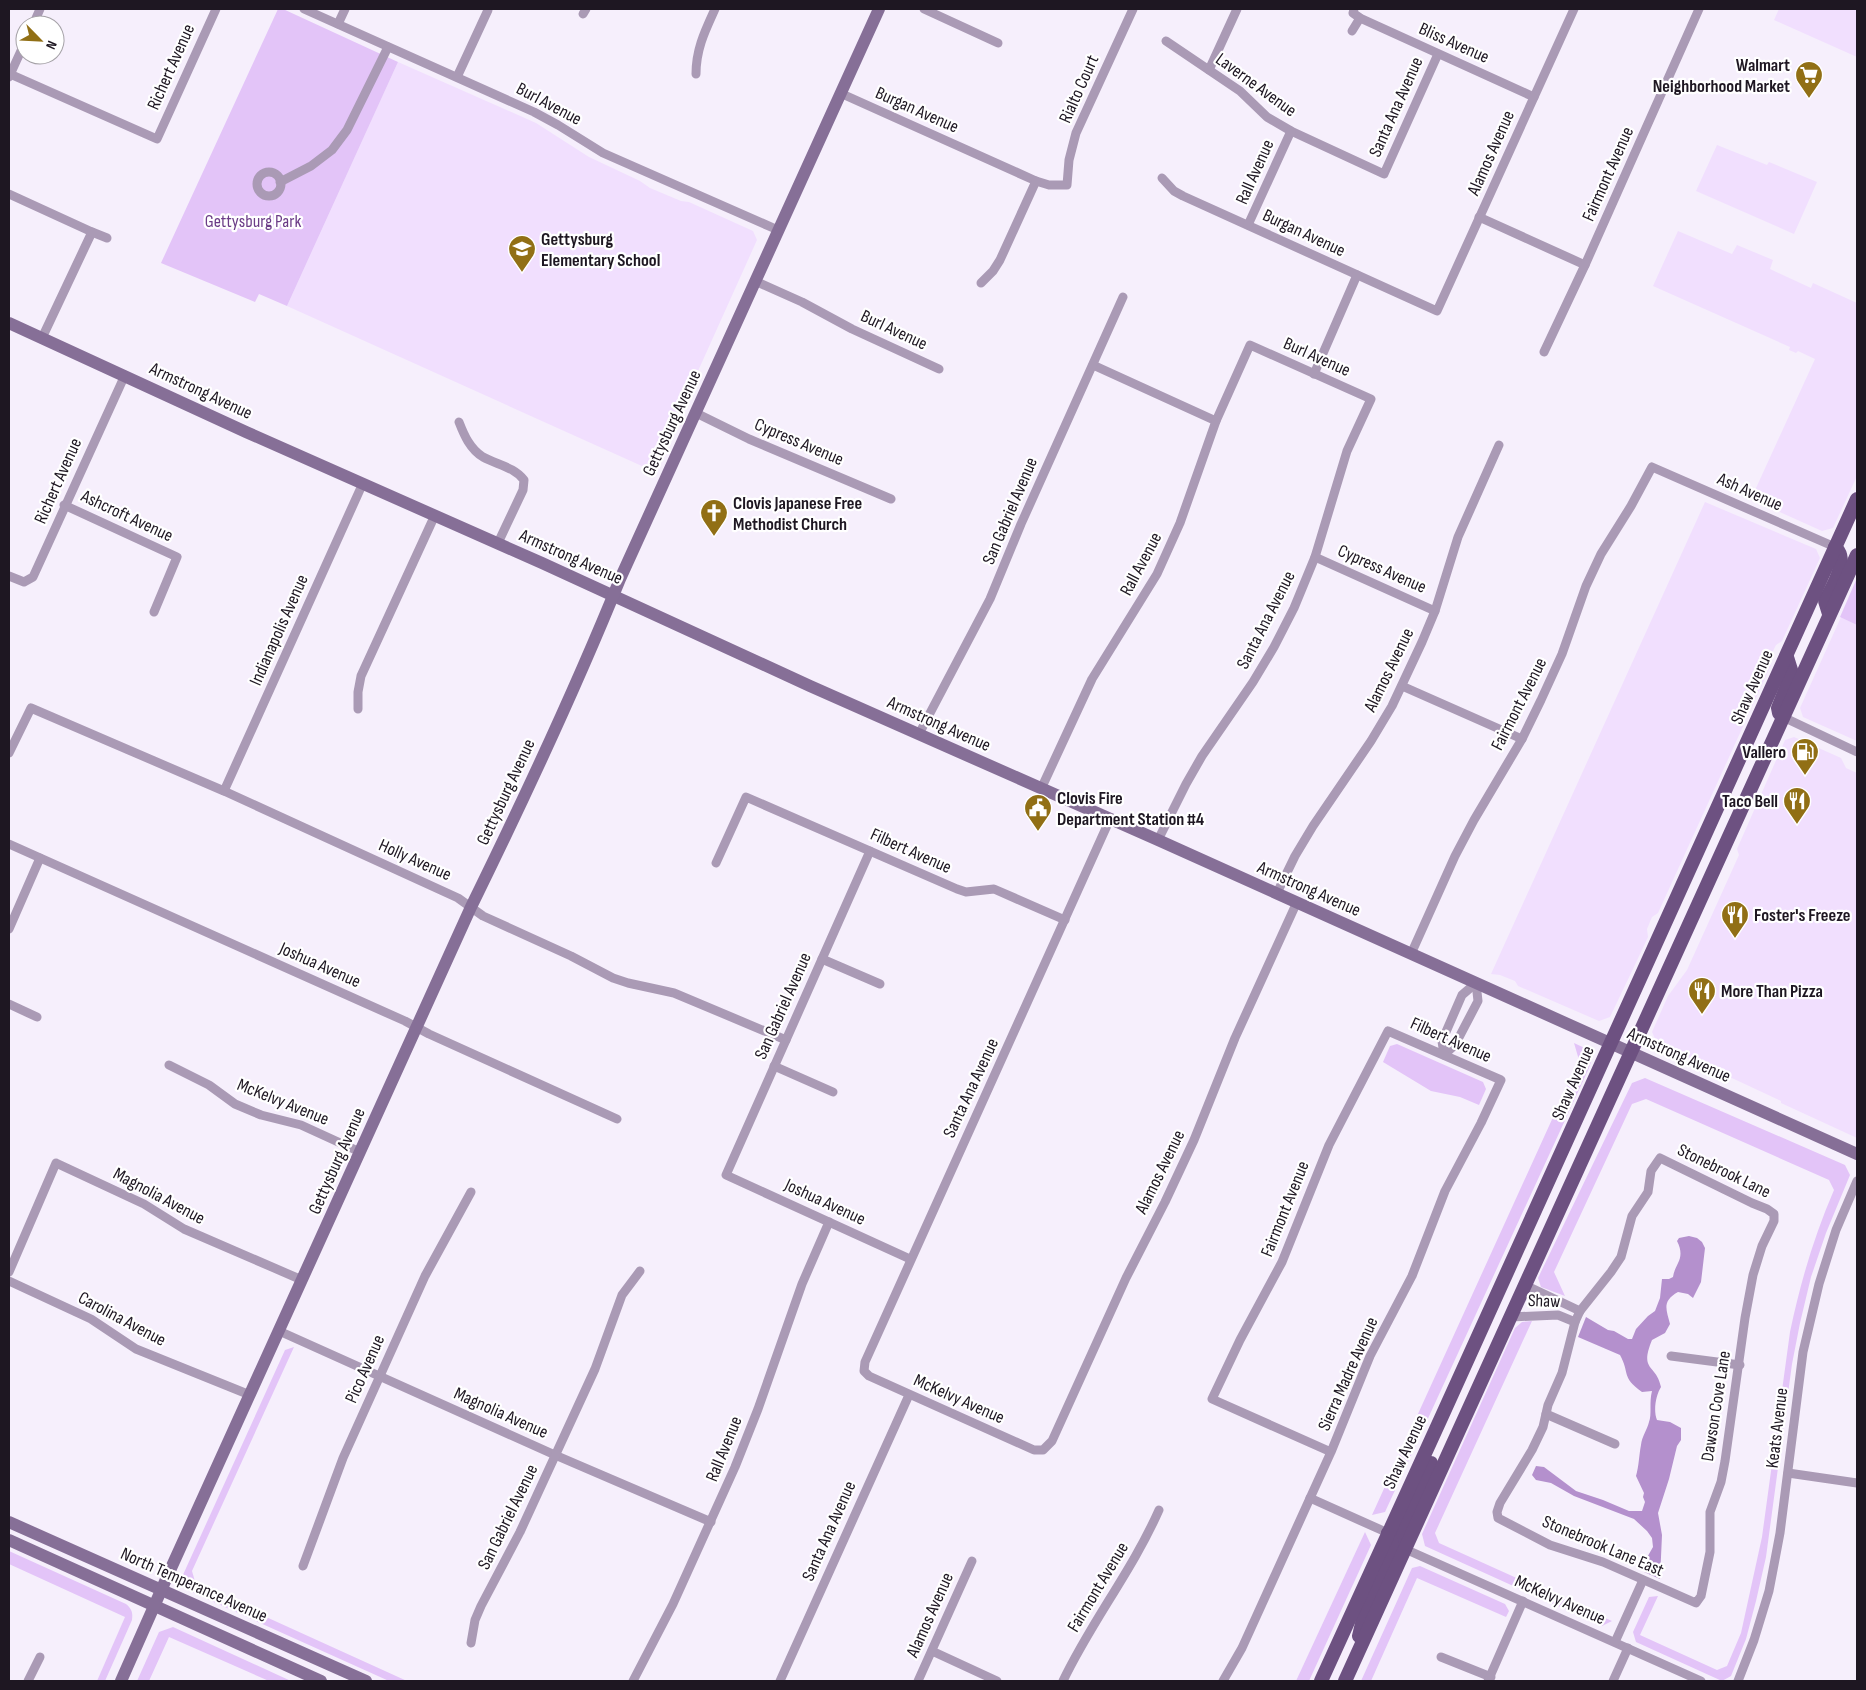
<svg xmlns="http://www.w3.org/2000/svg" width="1866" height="1690" font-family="'Sofia Sans Condensed',sans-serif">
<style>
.built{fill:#f1dffe}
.green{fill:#e3c4f8}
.water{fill:#b490cd}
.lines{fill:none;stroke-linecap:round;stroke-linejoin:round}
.street{stroke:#aa9ab5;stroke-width:9}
.secondary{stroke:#866f97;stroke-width:12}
.primary{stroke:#6d5181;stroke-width:14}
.labels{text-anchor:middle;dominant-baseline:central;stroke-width:4.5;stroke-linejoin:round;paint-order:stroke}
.street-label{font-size:18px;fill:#1e1722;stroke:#fff}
.poi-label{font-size:18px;font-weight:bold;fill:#1e1722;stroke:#fff;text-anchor:start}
.park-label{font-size:18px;fill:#6b3c87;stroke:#fff}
</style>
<rect width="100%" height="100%" fill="#f6effc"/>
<!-- built -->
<g class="built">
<path d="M1779 9H1857V57L1774 20Z"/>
<path d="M398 62 536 123 589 157 640 181 650 188 681 201 689 202 753 231 757 240 653 471 287 306Z"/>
<path d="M1717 145 1767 165 1769 162 1817 182 1794 234 1696 191Z"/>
<path d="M1678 231 1732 254 1737 245 1773 260 1770 269 1811 288 1813 283 1857 303V476L1833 528 1822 531 1751 499 1815 359 1798 351 1796 353 1789 350 1790 347 1653 286Z"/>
<path d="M1705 502 1816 549 1820 558 1782 641 1776 645 1770 657 1771 665 1658 913 1652 917 1647 929 1648 937 1632 971 1610 1017 1599 1021 1518 986 1515 981 1500 975 1491 974Z"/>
<path d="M1841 617 1857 625V741L1803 717 1800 708Z"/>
<path d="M1794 737 1841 758 1846 768 1857 773V1138L1781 1103V1101L1657 1043 1652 1032 1668 996 1687 970 1739 855 1737 849 1785 740Z"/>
</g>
<!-- green -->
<g class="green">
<path d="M278 9H283L398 62 287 306 259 294 255 302 161 263Z"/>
<path d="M1857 578V625L1840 617Z"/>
<path d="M1574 1043 1591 1051 1592 1058 1589 1068 1385 1512 1372 1515 1579 1060Z"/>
<path d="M1397 1044 1483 1082 1486 1089 1479 1105 1460 1097 1431 1091 1383 1062 1390 1046Z"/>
<path d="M1645 1078 1845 1165 1850 1175 1826 1233 1811 1277 1800 1323 1792 1364 1766 1557 1756 1601 1746 1639 1731 1676 1722 1681 1636 1642 1633 1632 1649 1597 1658 1596 1640 1635 1717 1670 1727 1666 1741 1633 1762 1537 1790 1332C1800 1284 1814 1236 1834 1190L1829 1180 1646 1099 1632 1104 1554 1272 1565 1296 1541 1287 1538 1278 1632 1083Z"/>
<path d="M1532 1321 1435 1533 1439 1543 1612 1621 1602 1626 1425 1546 1422 1534 1515 1328 1522 1322Z"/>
<path d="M294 1347 192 1571 196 1585 407 1681H389L187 1590 182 1577 285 1350Z"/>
<path d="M1365 1532 1371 1545 1309 1681H1296Z"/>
<path d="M9 1551 126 1604C132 1609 133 1613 132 1620L105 1681H97L125 1617 9 1564Z"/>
<path d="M1420 1566 1505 1604 1509 1611 1506 1617 1417 1578 1371 1681H1361L1412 1568Z"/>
<path d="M173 1627 291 1681H269L169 1637 149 1681H137L159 1632Z"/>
</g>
<!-- water -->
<path class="water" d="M1689 1236 1697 1238 1702 1242 1705 1248 1701 1282 1693 1298 1688 1294 1678 1292C1662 1301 1666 1309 1670 1324L1665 1333 1652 1340C1639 1372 1656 1363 1661 1387 1656 1395 1653 1410 1657 1420L1670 1422 1681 1428V1440L1677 1446 1669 1479 1658 1513 1662 1535 1660 1579 1644 1572 1645 1561 1653 1547 1652 1538 1647 1531 1634 1519 1574 1496 1551 1483 1536 1480 1532 1475 1536 1466 1544 1467 1576 1491 1603 1500 1629 1511H1642L1645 1502 1643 1497 1644 1493 1636 1476C1639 1466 1639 1455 1641 1445 1642 1436 1647 1430 1649 1422 1652 1415 1649 1402 1652 1391L1642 1392C1621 1377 1630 1373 1620 1355L1578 1337 1586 1317 1608 1330 1614 1331 1628 1339H1632L1636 1329 1648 1316 1655 1311 1660 1298 1662 1279H1669L1673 1277C1675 1263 1686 1259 1677 1241L1679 1238Z"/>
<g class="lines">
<!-- street -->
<g class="street">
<path d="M304 9 534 112 558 125 603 153 778 230"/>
<path d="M924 9 998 43"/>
<path d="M1354 9 1353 13 1360 18 1534 97"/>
<path d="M583 14 586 9"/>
<path d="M338 24 345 9"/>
<path d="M33 25 40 9"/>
<path d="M1352 31 1360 18"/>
<path d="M1166 41 1240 91 1267 117 1291 131 1384 174 1438 54"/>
<path d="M1209 70 1237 9"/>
<path d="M10 74 157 139 216 9"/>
<path d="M696 74C696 49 705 31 715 9"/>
<path d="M9 77 25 42"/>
<path d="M457 77 488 10"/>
<path d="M840 93 1036 181 1049 185H1067L1069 160 1076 133 1133 9"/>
<circle cx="269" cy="184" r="12"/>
<path d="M1162 178 1174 191 1183 196 1437 311 1574 9"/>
<path d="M280 182 311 166 332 150 347 130 388 47"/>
<path d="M9 194 92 232 42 338"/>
<path d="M1479 217 1585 265"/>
<path d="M1248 225 1291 131"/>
<path d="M92 232 107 238"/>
<path d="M755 281 802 302 852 329 939 369"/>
<path d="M981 283 993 271 1000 260 1036 181"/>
<path d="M1544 352 1585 265 1699 9"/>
<path d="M1093 365 1216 421"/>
<path d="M1314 374 1357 275"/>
<path d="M696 413 749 439 891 499"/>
<path d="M459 422C464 435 470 449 483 457 498 465 514 467 524 480L523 490 498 543"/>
<path d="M64 505 177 557 154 612"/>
<path d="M1315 557 1435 611"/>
<path d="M9 576 24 582 33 577 125 375"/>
<path d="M1402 686 1522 739"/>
<path d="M358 709V692L361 676 435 515"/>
<path d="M1783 717 1857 752"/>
<path d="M919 734 990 599 1021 524 1123 297"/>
<path d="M9 753 31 708 224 791 458 898 483 916 571 956 613 978 628 983 674 993 786 1040"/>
<path d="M1041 789 1092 679 1157 574 1180 523 1216 421 1250 345 1371 399 1347 451 1315 557 1294 608 1274 647 1253 682 1202 756 1186 784 1158 840"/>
<path d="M224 791 363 483"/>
<path d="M1110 819 865 1362 864 1371 869 1376 1034 1450H1043L1052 1441 1126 1278 1165 1202 1194 1140 1235 1038 1297 902"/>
<path d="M9 844 405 1021 429 1034 617 1119"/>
<path d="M870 851 726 1175 910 1259"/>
<path d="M716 863 746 797 957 889 966 892 994 889 1065 920"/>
<path d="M1277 893 1295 856 1313 826 1371 741 1392 706 1422 642 1435 611 1458 537 1499 445"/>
<path d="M9 929 40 858"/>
<path d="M1411 954 1455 856 1474 820 1522 739 1541 700 1562 654 1586 586 1601 554 1631 506 1652 467 1835 547"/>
<path d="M822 959 880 984"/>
<path d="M9 1004 37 1017"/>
<path d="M1444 1055 1455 1045 1478 1001 1476 983"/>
<path d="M1444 1055 1442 1041 1462 995 1476 983"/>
<path d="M169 1065 209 1085 235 1104 261 1115 301 1125 360 1152"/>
<path d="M774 1066 833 1092"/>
<path d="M1660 1158 1752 1203 1767 1209 1774 1214V1221L1762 1246 1753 1275 1745 1318 1725 1461 1721 1482 1710 1512V1552L1701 1596 1696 1603 1603 1562 1550 1545 1498 1518 1497 1512 1500 1503 1532 1450 1543 1427 1548 1405 1562 1373 1575 1322 1580 1311 1611 1272 1621 1257 1632 1216 1648 1192 1651 1171Z"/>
<path d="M9 1272 56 1163 144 1204 184 1229 302 1280"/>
<path d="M9 1281 91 1319 136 1349 250 1395"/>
<path d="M1525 1285 1580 1311"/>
<path d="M1511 1317 1558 1315 1575 1322"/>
<path d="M279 1331 555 1455 711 1522"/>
<path d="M1671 1356 1740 1365"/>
<path d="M1546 1414 1615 1444"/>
<path d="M1788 1473 1857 1483"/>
<path d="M1310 1498 1388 1533"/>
<path d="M1405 1549 1701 1681"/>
<path d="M303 1566 343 1458 425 1276 471 1192"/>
<path d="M1615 1642 1643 1580"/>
<path d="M471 1643 475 1620 481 1606 520 1532 595 1369 622 1295 640 1271"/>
<path d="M932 1651 997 1681"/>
<path d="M1441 1657 1491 1677"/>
<path d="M28 1681 40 1657"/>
<path d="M633 1681 673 1604 735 1467 758 1409 802 1284 829 1222"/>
<path d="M780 1681 909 1395"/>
<path d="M918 1681 972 1561"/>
<path d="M1063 1681C1091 1622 1132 1571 1159 1510"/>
<path d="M1223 1681 1242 1648 1331 1452 1370 1356 1412 1276 1445 1191 1481 1123 1501 1080 1388 1031 1329 1145 1282 1262 1240 1340 1212 1399 1331 1452"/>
<path d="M1488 1681 1523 1601"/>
<path d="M1613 1681 1628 1648"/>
<path d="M1738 1681 1754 1640 1769 1591 1780 1533 1803 1352 1819 1284 1836 1230 1857 1181"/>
</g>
<!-- secondary -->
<g class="secondary">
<path d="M9 323 246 432 542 563 810 686 1158 840 1857 1154"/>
<path d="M9 1522 366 1681"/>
<path d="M9 1540 321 1681"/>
<path d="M121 1681 167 1577 471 907C524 799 575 690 620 579L879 9"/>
</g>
<!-- primary -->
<g class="primary">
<path d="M1829 614 1825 601C1832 587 1850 560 1835 547"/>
<path d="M1783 717 1779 713 1778 708 1792 673 1787 657"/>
<path d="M1405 1549C1399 1544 1399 1539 1400 1532L1431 1463"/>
<path d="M1359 1636 1364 1615 1391 1555 1392 1543 1388 1533"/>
<path d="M1321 1681 1442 1416 1857 499"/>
<path d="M1345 1681 1857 555"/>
</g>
</g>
<!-- icons -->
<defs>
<symbol id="supermarket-pin" viewBox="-11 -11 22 30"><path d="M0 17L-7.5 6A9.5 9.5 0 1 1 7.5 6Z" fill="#916f15" stroke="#fff"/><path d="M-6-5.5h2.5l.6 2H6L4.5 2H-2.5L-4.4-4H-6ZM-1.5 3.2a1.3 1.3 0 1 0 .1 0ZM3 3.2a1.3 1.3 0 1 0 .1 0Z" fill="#fff"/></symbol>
<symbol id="school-pin" viewBox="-11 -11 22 30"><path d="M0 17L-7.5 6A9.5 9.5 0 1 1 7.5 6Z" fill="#916f15" stroke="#fff"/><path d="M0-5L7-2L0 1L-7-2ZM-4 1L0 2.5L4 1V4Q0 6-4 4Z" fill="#fff"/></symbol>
<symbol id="church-pin" viewBox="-11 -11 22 30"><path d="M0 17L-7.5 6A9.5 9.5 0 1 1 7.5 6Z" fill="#916f15" stroke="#fff"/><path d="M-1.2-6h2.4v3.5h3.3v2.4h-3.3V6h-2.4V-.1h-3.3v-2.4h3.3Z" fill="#fff"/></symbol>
<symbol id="fuel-pin" viewBox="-11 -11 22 30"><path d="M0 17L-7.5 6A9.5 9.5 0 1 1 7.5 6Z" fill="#916f15" stroke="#fff"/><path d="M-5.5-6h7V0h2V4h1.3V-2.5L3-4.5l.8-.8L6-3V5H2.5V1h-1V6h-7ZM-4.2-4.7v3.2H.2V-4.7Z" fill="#fff"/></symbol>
<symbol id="restaurant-pin" viewBox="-11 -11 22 30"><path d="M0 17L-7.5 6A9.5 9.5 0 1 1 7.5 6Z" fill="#916f15" stroke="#fff"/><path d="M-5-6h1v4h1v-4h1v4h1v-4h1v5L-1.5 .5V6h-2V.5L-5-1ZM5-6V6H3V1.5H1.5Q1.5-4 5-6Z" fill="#fff"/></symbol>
<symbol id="civic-pin" viewBox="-11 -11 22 30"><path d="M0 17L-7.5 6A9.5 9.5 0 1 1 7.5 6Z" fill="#916f15" stroke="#fff"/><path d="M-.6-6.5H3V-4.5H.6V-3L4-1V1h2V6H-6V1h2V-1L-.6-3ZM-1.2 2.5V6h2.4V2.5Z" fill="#fff"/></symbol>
</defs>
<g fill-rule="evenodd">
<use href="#supermarket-pin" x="1793" y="59" width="32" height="43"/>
<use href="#school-pin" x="506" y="233" width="32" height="43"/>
<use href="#church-pin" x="698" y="497" width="32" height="43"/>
<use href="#fuel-pin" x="1789" y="736" width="32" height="43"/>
<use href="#restaurant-pin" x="1781" y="785" width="32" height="43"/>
<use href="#civic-pin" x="1022" y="792" width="32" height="43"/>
<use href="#restaurant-pin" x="1719" y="899" width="32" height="43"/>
<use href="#restaurant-pin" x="1686" y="975" width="32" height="43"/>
</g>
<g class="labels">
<!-- street labels -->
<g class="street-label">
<text transform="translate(1454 43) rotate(24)">Bliss Avenue</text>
<text transform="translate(171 67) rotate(-66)">Richert Avenue</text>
<text transform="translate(1256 85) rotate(36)">Laverne Avenue</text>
<text transform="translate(1079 89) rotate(-66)">Rialto Court</text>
<text transform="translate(549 104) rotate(28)">Burl Avenue</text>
<text transform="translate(1396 107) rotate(-66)">Santa Ana Avenue</text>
<text transform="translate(917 110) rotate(24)">Burgan Avenue</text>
<text transform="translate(1491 153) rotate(-66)">Alamos Avenue</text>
<text transform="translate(1255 172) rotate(-66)">Rall Avenue</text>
<text transform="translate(1608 174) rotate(-66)">Fairmont Avenue</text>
<text transform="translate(1304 233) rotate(25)">Burgan Avenue</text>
<text transform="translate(894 330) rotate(25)">Burl Avenue</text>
<text transform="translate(1317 357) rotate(24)">Burl Avenue</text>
<text transform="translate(201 391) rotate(25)">Armstrong Avenue</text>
<text transform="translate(672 423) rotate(-65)">Gettysburg Avenue</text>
<text transform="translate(799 442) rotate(23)">Cypress Avenue</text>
<text transform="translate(58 481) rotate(-66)">Richert Avenue</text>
<text transform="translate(1750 492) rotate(24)">Ash Avenue</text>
<text transform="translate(1010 511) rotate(-67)">San Gabriel Avenue</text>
<text transform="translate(127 516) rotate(25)">Ashcroft Avenue</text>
<text transform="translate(571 557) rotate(24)">Armstrong Avenue</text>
<text transform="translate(1141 564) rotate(-62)">Rall Avenue</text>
<text transform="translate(1382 569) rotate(24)">Cypress Avenue</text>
<text transform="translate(1266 620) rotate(-63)">Santa Ana Avenue</text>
<text transform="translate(279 630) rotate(-66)">Indianapolis Avenue</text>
<text transform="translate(1389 670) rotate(-64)">Alamos Avenue</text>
<text transform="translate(1752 687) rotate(-66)">Shaw Avenue</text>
<text transform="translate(1519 704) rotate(-63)">Fairmont Avenue</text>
<text transform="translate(939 724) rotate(24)">Armstrong Avenue</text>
<text transform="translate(506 792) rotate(-65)">Gettysburg Avenue</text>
<text transform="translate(911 851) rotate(24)">Filbert Avenue</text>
<text transform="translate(415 860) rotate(24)">Holly Avenue</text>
<text transform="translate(1309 889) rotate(24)">Armstrong Avenue</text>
<text transform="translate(320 965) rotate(24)">Joshua Avenue</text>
<text transform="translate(783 1006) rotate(-66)">San Gabriel Avenue</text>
<text transform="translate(1451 1040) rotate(24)">Filbert Avenue</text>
<text transform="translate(1679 1055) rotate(24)">Armstrong Avenue</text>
<text transform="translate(1573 1083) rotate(-66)">Shaw Avenue</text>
<text transform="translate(971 1088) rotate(-65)">Santa Ana Avenue</text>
<text transform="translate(283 1102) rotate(22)">McKelvy Avenue</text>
<text transform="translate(337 1161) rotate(-66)">Gettysburg Avenue</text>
<text transform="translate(1724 1171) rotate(26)">Stonebrook Lane</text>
<text transform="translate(1160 1172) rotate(-64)">Alamos Avenue</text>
<text transform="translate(159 1196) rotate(28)">Magnolia Avenue</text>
<text transform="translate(825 1202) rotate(25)">Joshua Avenue</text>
<text transform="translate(1285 1209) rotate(-68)">Fairmont Avenue</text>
<text transform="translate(1544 1301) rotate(2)">Shaw</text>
<text transform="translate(122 1319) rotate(28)">Carolina Avenue</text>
<text transform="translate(365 1369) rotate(-66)">Pico Avenue</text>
<text transform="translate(1348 1374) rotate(-66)">Sierra Madre Avenue</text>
<text transform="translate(959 1399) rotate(24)">McKelvy Avenue</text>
<text transform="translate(1716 1406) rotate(-81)">Dawson Cove Lane</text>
<text transform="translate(501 1413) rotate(24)">Magnolia Avenue</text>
<text transform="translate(1777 1428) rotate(-83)">Keats Avenue</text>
<text transform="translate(724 1449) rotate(-68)">Rall Avenue</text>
<text transform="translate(1405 1452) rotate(-65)">Shaw Avenue</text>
<text transform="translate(508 1517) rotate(-64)">San Gabriel Avenue</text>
<text transform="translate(829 1531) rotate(-66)">Santa Ana Avenue</text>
<text transform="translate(1603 1546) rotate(23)">Stonebrook Lane East</text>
<text transform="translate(194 1585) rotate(24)">North Temperance Avenue</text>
<text transform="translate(1098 1587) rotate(-59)">Fairmont Avenue</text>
<text transform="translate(1560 1600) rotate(24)">McKelvy Avenue</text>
<text transform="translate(930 1615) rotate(-66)">Alamos Avenue</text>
</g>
<!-- poi labels -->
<g class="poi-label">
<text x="1790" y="65" text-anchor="end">Walmart<tspan x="1790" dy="21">Neighborhood Market</tspan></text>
<text x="541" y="239">Gettysburg<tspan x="541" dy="21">Elementary School</tspan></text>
<text x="733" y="503">Clovis Japanese Free<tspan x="733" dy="21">Methodist Church</tspan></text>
<text x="1786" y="752" text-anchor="end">Vallero</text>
<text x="1057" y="798">Clovis Fire<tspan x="1057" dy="21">Department Station #4</tspan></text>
<text x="1778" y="801" text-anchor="end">Taco Bell</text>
<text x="1754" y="915">Foster's Freeze</text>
<text x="1721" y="991">More Than Pizza</text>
</g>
<!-- park labels -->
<g class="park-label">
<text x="253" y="221">Gettysburg Park</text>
</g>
</g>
<!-- border -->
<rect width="1866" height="1690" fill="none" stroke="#1e1722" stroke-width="20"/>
<!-- north arrow -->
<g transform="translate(40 40) rotate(114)"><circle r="24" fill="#ffffff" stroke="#a5a2a7"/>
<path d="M0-4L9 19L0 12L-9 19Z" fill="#916f15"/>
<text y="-8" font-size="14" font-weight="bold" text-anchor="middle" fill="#1e1722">N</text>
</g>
</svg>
